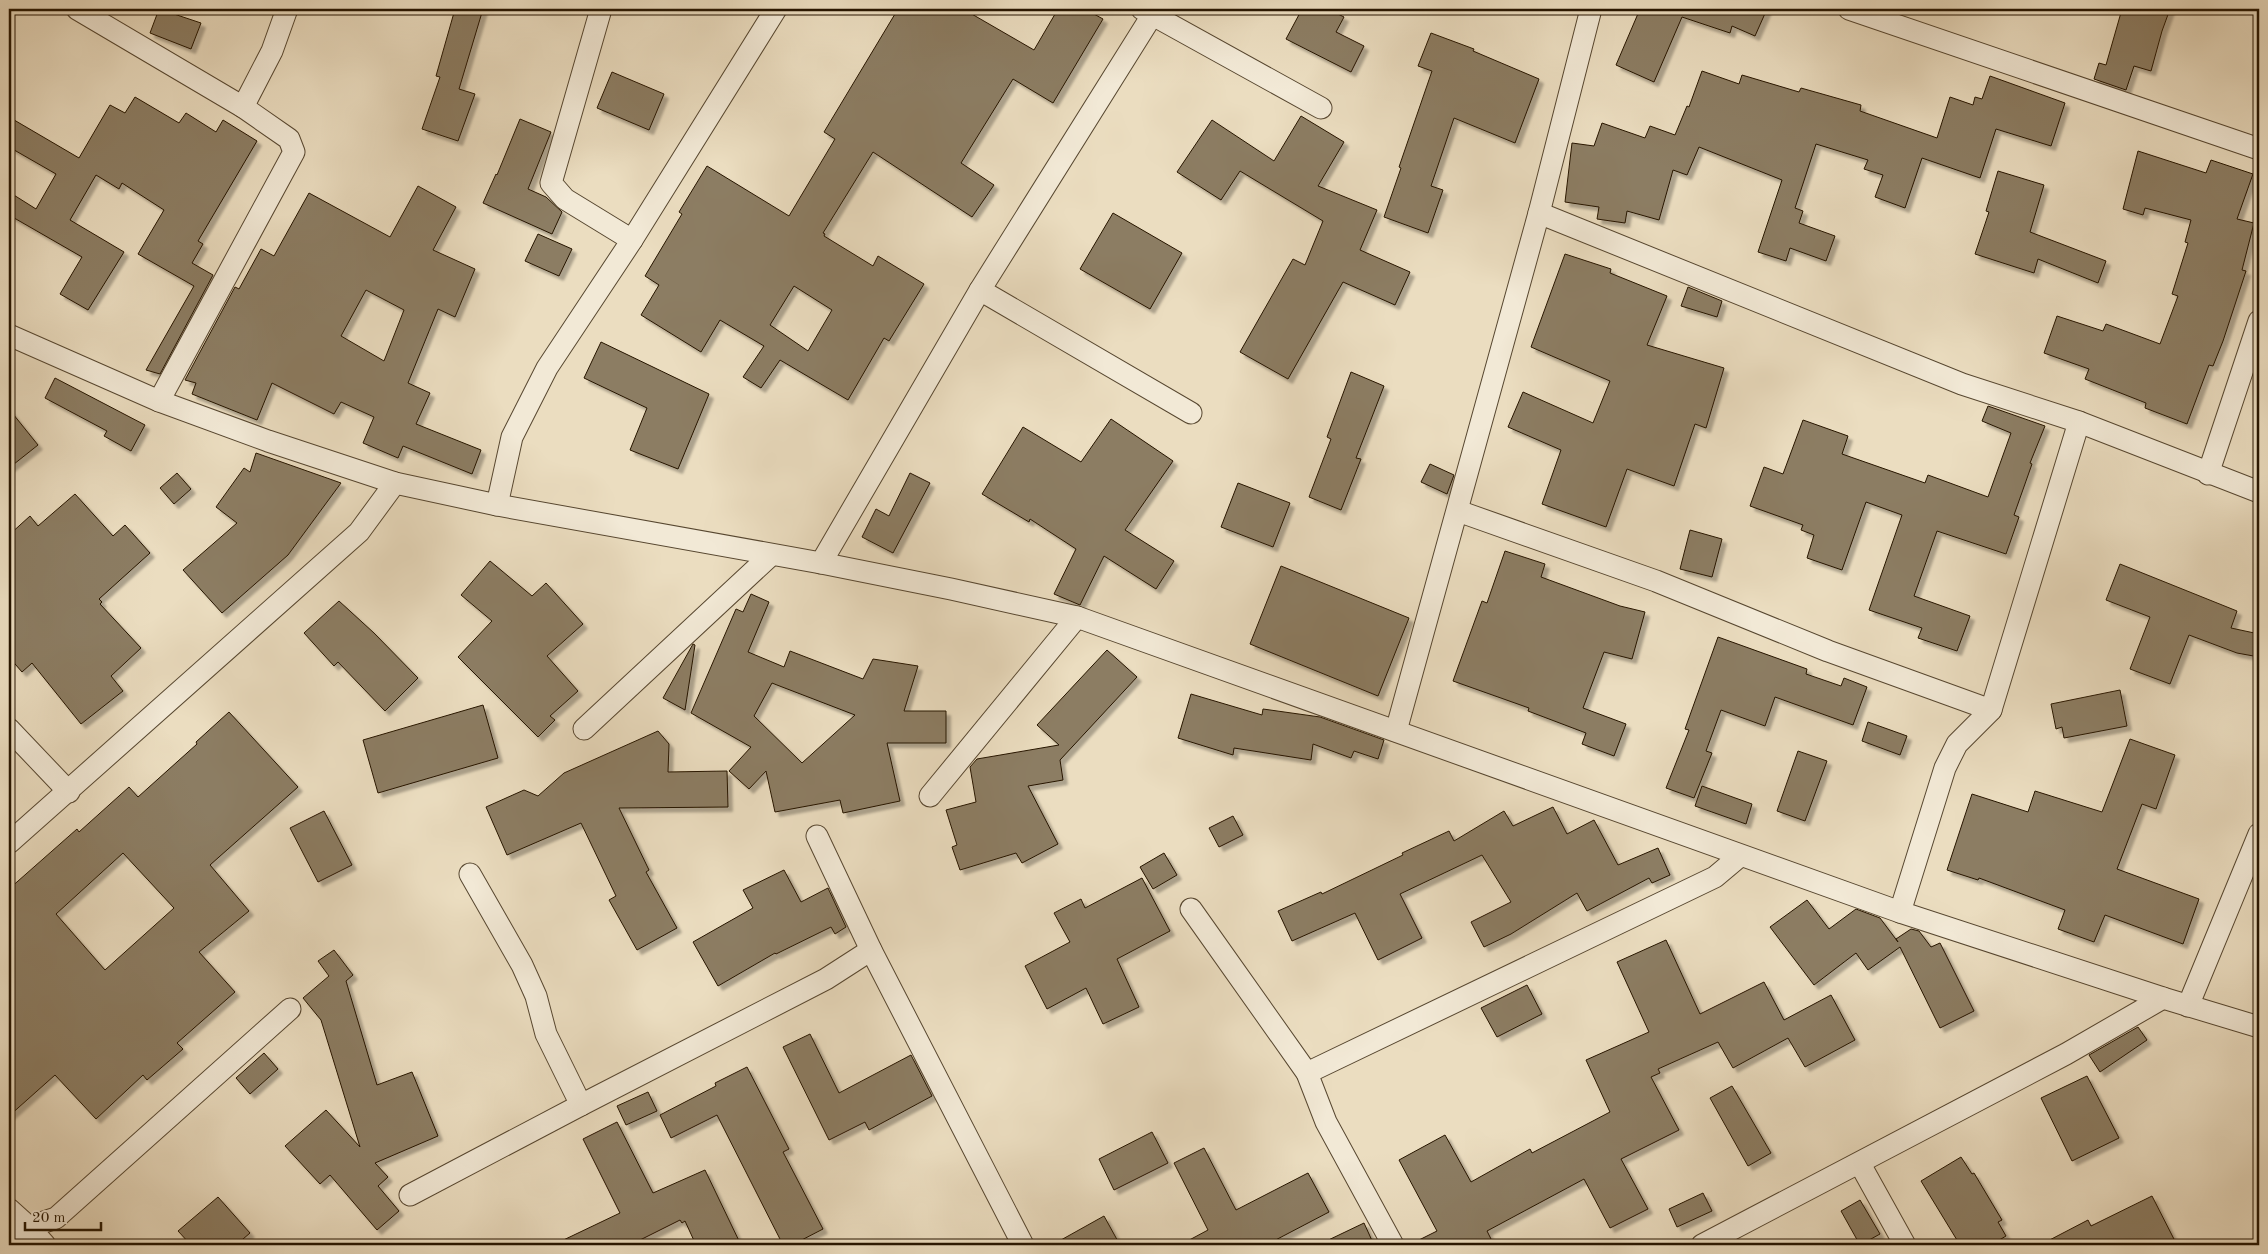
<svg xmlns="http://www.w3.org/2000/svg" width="2268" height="1254" font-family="'Old Standard TT',serif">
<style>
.building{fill:#8c7d64;stroke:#261500;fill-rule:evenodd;filter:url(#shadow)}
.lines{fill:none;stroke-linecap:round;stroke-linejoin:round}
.street-casing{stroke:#574730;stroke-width:23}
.street{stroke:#f2e9d6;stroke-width:21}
</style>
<defs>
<filter id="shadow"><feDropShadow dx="4.5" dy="4.5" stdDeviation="1" flood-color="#0004"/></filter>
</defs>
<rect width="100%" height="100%" fill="#ebddc0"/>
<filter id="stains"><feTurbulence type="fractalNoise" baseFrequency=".004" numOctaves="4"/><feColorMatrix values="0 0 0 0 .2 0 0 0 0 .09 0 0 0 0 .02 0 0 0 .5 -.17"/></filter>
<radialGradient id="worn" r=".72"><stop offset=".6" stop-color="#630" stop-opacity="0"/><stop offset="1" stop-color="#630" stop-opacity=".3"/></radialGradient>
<!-- building -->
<g class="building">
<path d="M159 9 201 23 191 49 150 33Z"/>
<path d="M455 9H483L459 89 475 94 458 141 422 129 440 77 436 76Z"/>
<path d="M898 9H970V13L1034 50 1058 9H1085L1103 19 1053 103 1013 79 961 163 994 185 972 217 873 152 823 233 825 234 824 236 873 266 878 256 924 284 889 341 884 338 848 400 780 360 761 388 743 377 764 346 720 320 701 352 641 315 659 285 645 276 682 214 679 212 707 166 789 216 835 139 824 132ZM794 286 832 310 808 351 770 325Z"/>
<path d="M1302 9H1328L1344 17 1336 32 1364 46 1351 72 1286 39Z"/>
<path d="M1640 9H1767L1755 36 1732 26 1730 33 1682 17 1654 82 1616 65Z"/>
<path d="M2122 9H2170L2162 31 2151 71 2134 66 2126 90 2094 79 2099 63 2106 65Z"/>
<path d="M1431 33 1474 49 1473 51 1539 79 1515 143 1454 118 1431 186 1443 190 1428 233 1384 217 1401 168 1399 167 1432 71 1418 66Z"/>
<path d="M1702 71 1739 84 1742 75 1799 92 1801 88 1861 105 1860 111 1937 138 1950 97 1973 105 1975 97 1982 99 1990 76 2065 103 2051 146 1996 129 1980 178 1922 158 1905 208 1875 197 1883 175 1864 169 1868 160 1816 144 1795 208 1803 211 1799 223 1835 236 1826 261 1790 248 1786 261 1758 252 1782 180 1699 147 1687 175 1673 170 1659 220 1627 211 1625 223 1597 219 1599 207 1565 202 1572 143 1594 146 1602 123 1645 138 1650 126 1675 135 1687 106 1689 107Z"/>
<path d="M612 72 664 94 649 130 597 108Z"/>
<path d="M135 97 179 123 186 113 216 132 223 120 257 141 198 241 203 244 192 263 213 275 160 374 146 370 194 286 138 254 164 210 122 183 119 189 96 175 70 220 124 252 88 310 60 294 82 257 9 215V192L36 209 56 174 9 147V117L79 158 110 105 125 113Z"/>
<path d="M1301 116 1344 142 1318 186 1377 210 1360 250 1410 272 1395 305 1343 282 1288 379 1240 352 1293 259 1305 265 1323 221 1240 171 1221 200 1177 172 1212 120 1274 161Z"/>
<path d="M520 119 551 132 528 189 546 197 562 212 552 234 483 203 496 174 497 175Z"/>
<path d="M2138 151 2206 173 2211 160 2253 174 2237 219 2254 223 2242 270 2246 271 2223 341 2213 366 2209 365 2187 424 2145 408 2146 403 2085 379 2089 369 2044 353 2057 316 2103 331 2106 324 2160 344 2178 296 2172 294 2188 243 2185 242 2191 220 2145 208 2143 215 2123 209Z"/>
<path d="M1998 171 2044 185 2030 232 2106 261 2098 283 2038 259 2034 273 1975 254 1989 212 1986 211Z"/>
<path d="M418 186 456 207 433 250 475 269 455 317 438 309 408 383 430 393 416 424 481 450 472 474 403 446 398 458 363 443 374 417 341 402 334 414 272 383 257 420 192 394 196 383 185 380 235 287 239 289 261 249 274 256 309 193 390 237ZM366 290 404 310 384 361 341 336Z"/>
<path d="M1113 213 1182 253 1150 309 1080 269Z"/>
<path d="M538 234 572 249 559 276 525 261Z"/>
<path d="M1565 254 1611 269 1610 273 1667 296 1647 345 1724 368 1706 428 1695 424 1674 486 1627 469 1606 527 1542 504 1561 450 1508 427 1523 392 1593 423 1610 381 1531 347Z"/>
<path d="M1688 287 1722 301 1717 317 1681 306Z"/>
<path d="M601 342 709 394 678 469 630 450 647 408 584 378Z"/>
<path d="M1351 372 1384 386 1356 458 1361 459 1341 510 1309 497 1331 439 1327 437Z"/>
<path d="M55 378 145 425 131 451 104 436 107 431 45 398Z"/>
<path d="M1988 406 2045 426 2030 463 2032 464 2014 515 2019 517 2006 554 1937 531 1914 596 1970 616 1957 651 1918 638 1922 628 1869 610 1902 515 1866 502 1842 570 1807 558 1814 535 1801 530 1803 525 1750 506 1764 467 1783 474 1803 420 1848 436 1842 454 1925 483 1928 475 1988 497 2011 433 1982 421Z"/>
<path d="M9 409 38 445 9 468Z"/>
<path d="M1111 419 1173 461 1125 530 1174 561 1156 589 1104 556 1080 605 1054 594 1076 549 1030 519 1029 522 982 494 1023 427 1081 462Z"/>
<path d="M256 453 341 483 288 555 222 613 183 570 237 523 216 507 244 468 250 472Z"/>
<path d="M1430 464 1454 475 1447 494 1421 482Z"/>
<path d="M177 473 191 489 174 504 160 488Z"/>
<path d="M910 473 930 483 893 553 862 537 876 509 889 516Z"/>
<path d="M1238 483 1290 503 1273 547 1221 527Z"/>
<path d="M75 494 113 536 125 525 150 553 99 599 102 602 100 604 141 648 111 676 123 691 81 724 32 663 22 672 9 657V535L30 516 38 526Z"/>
<path d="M1690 530 1722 539 1712 577 1680 569Z"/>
<path d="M1505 551 1545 564 1541 577 1620 606 1645 612 1632 659 1604 652 1583 708 1626 724 1614 756 1582 744 1586 733 1528 711 1529 708 1453 681 1482 601 1487 603Z"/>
<path d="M490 561 532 596 546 583 583 624 547 656 578 691 550 716 555 720 538 737 458 657 492 621 461 595Z"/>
<path d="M2120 564 2237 611 2231 628 2259 634V657L2237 653 2189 635 2170 684 2130 669 2150 617 2106 600Z"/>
<path d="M1281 566 1409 618 1378 696 1250 644Z"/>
<path d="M751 594 769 602 748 652 784 667 790 651 863 679 873 659 918 666 904 711H946V743H887L900 801 843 813 840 800 775 812 766 771 749 789 729 771 751 747 691 713 736 609 743 612ZM772 683 777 685 855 715 802 763 754 716Z"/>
<path d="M339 601 374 633 418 678 385 711 338 662 334 666 304 633Z"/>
<path d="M1718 637 1807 669 1806 674 1841 686 1844 678 1867 687 1853 725 1775 697 1765 726 1721 710 1706 751 1712 753 1694 798 1666 788 1689 730 1685 729Z"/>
<path d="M693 644 695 645 685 710 663 698Z"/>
<path d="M1107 650 1137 677 1060 760 1063 780 1028 786 1058 844 1022 863 1016 853 960 870 952 847 957 845 946 810 976 802 970 767 977 759 1059 745 1037 725Z"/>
<path d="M2120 690 2127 726 2064 738 2062 727 2056 729 2051 704Z"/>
<path d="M1191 694 1262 715 1263 709 1320 717 1384 740 1378 759 1354 751 1351 758 1313 744 1311 760 1234 748 1233 755 1178 738Z"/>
<path d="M483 705 498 758 378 793 363 740Z"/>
<path d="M229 712 298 787 210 865 249 911 199 952 235 992 177 1043 183 1049 147 1080 143 1075 96 1119 55 1075 9 1116V889L77 829 79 832 129 787 138 797 197 744 196 742ZM123 853 174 908 105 970 56 914Z"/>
<path d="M1868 722 1907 736 1900 755 1862 741Z"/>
<path d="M658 731 669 744 668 772 727 771 728 807 619 808 649 870 646 872 677 928 637 950 609 900 616 896 581 823 507 855 486 807 524 790 538 796 564 773Z"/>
<path d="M2130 739 2175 755 2156 809 2142 804 2117 869 2199 899 2183 944 2105 915 2094 942 2058 929 2065 910 1979 878 1978 880 1947 870 1972 794 2028 812 2035 791 2102 812Z"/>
<path d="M1798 751 1827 761 1805 821 1777 811Z"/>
<path d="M1702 786 1752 804 1746 824 1695 806Z"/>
<path d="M1553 807 1567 834 1594 820 1618 865 1658 848 1670 875 1652 883 1649 878 1587 911 1577 893 1511 934 1484 947 1471 922 1511 902 1482 855 1400 894 1422 938 1378 960 1355 913 1292 941 1278 911 1321 892 1322 894 1403 855 1402 853 1449 831 1454 841 1504 811 1513 826Z"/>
<path d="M324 811 352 865 318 882 290 828Z"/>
<path d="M1233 816 1243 835 1219 847 1209 828Z"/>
<path d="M1164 853 1177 875 1153 889 1140 867Z"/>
<path d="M784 870 801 902 828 888 846 927 835 934 831 927 776 954 775 953 718 986 693 942 753 908 743 890Z"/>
<path d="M1142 878 1170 931 1117 959 1139 1007 1103 1024 1086 988 1047 1009 1025 966 1070 942 1054 913 1081 899 1085 908Z"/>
<path d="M1807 900 1829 929 1856 909 1880 918 1898 942 1896 939 1911 929 1919 931 1931 947 1940 943 1974 1011 1940 1028 1900 947 1868 970 1856 953 1814 985 1770 927Z"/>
<path d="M1666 940 1700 1014 1764 982 1784 1020 1831 995 1855 1040 1805 1067 1788 1038 1733 1068 1718 1042 1658 1069 1660 1073 1651 1077 1679 1130 1621 1159 1648 1209 1610 1228 1584 1179 1487 1231 1494 1245H1409L1437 1231 1399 1160 1445 1135 1471 1182 1530 1149 1532 1153 1610 1112 1586 1060 1649 1032 1617 962Z"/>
<path d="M334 950 353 975 346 981 377 1085 412 1072 438 1136 375 1163 388 1177 378 1186 399 1211 377 1230 330 1175 320 1184 285 1146 326 1110 360 1147 321 1020 303 998 329 976 318 961Z"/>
<path d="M1527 985 1542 1014 1497 1037 1481 1008Z"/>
<path d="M2138 1027 2147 1040 2100 1072 2089 1055Z"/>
<path d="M810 1034 839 1093 911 1055 932 1096 869 1130 865 1122 829 1140 783 1047Z"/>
<path d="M264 1053 278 1069 250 1094 236 1078Z"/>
<path d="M747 1067 789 1149 783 1152 823 1229 792 1245H783L717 1115 671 1138 660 1115 716 1086 715 1083Z"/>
<path d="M2087 1076 2119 1138 2072 1161 2041 1098Z"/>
<path d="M1732 1086 1771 1153 1748 1166 1710 1098Z"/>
<path d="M648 1092 657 1111 626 1125 617 1106Z"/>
<path d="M617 1122 653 1193 705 1170 741 1245H696L685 1221 682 1223 680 1220 630 1245H553L620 1213 583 1139Z"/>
<path d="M1152 1132 1168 1163 1114 1190 1099 1159Z"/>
<path d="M1204 1148 1236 1210 1308 1173 1329 1212 1266 1245H1180L1208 1230 1174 1163Z"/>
<path d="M1961 1157 1972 1174 1974 1173 2002 1220 1998 1222 2006 1236 1991 1245H1960L1921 1181Z"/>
<path d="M1703 1193 1712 1211 1677 1227 1669 1209Z"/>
<path d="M2152 1196 2177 1245H2040L2088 1220 2091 1226Z"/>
<path d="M218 1197 250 1233 236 1245H191L178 1231Z"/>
<path d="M1860 1200 1880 1234 1860 1245 1841 1211Z"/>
<path d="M1104 1216 1120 1245H1052Z"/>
<path d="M1364 1223 1374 1245H1318Z"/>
</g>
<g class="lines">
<defs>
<g id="street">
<path d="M77 9 243 107 289 139 294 152 159 401"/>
<path d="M601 9 551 183 565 199 632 240"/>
<path d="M1142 9 1321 108"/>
<path d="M1849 9 2259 149"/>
<path d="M243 107 272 51 287 9"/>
<path d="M1539 213 1962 384 2079 422 2259 492"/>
<path d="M980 290 1191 413"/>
<path d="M9 335 159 401 268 441 395 483 497 505 821 563 951 589 1077 617 1900 912 2163 998 2259 1027"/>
<path d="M2208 474 2259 321"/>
<path d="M497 505 512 437 547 368 632 240 776 9"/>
<path d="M1458 511 1656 581 1828 651 1991 710"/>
<path d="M821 563 980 290 1156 9"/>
<path d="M9 729 69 792"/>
<path d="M584 729 771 555"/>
<path d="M1396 731 1539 213 1591 9"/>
<path d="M930 796 1077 617"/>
<path d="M817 836 871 950 1023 1245"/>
<path d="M9 843 359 532 395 483"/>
<path d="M470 874 522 965 536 996 546 1034 581 1105"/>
<path d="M1191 909 1307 1073 1326 1122 1393 1245"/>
<path d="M1900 912 1945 768 1957 744 1991 710 2079 422"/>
<path d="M2188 1006 2259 834"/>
<path d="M1307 1073 1715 877 1740 856"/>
<path d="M1860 1164 1905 1245"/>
<path d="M410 1195 581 1105 826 979 871 950"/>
<path d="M9 1209 29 1227 45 1245"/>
<path d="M10 1245 29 1227 56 1218 290 1009"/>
<path d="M1702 1245 2066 1054 2163 998"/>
</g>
</defs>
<!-- street casing -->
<use href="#street" class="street-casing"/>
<!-- street -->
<use href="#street" class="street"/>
</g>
<!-- margin -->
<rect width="2268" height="1254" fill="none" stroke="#ebddc0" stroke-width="30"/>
<rect x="10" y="10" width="2248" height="1234" fill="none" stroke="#261500" stroke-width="2.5"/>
<rect x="15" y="15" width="2238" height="1224" fill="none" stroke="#261500"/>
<!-- scale -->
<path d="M25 1222v8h76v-8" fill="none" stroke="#261500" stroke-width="2.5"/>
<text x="32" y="1222" font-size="15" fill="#261500" stroke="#f2e9d6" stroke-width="4" paint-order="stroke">20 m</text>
<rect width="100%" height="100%" filter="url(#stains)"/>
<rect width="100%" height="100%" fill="url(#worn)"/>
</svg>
